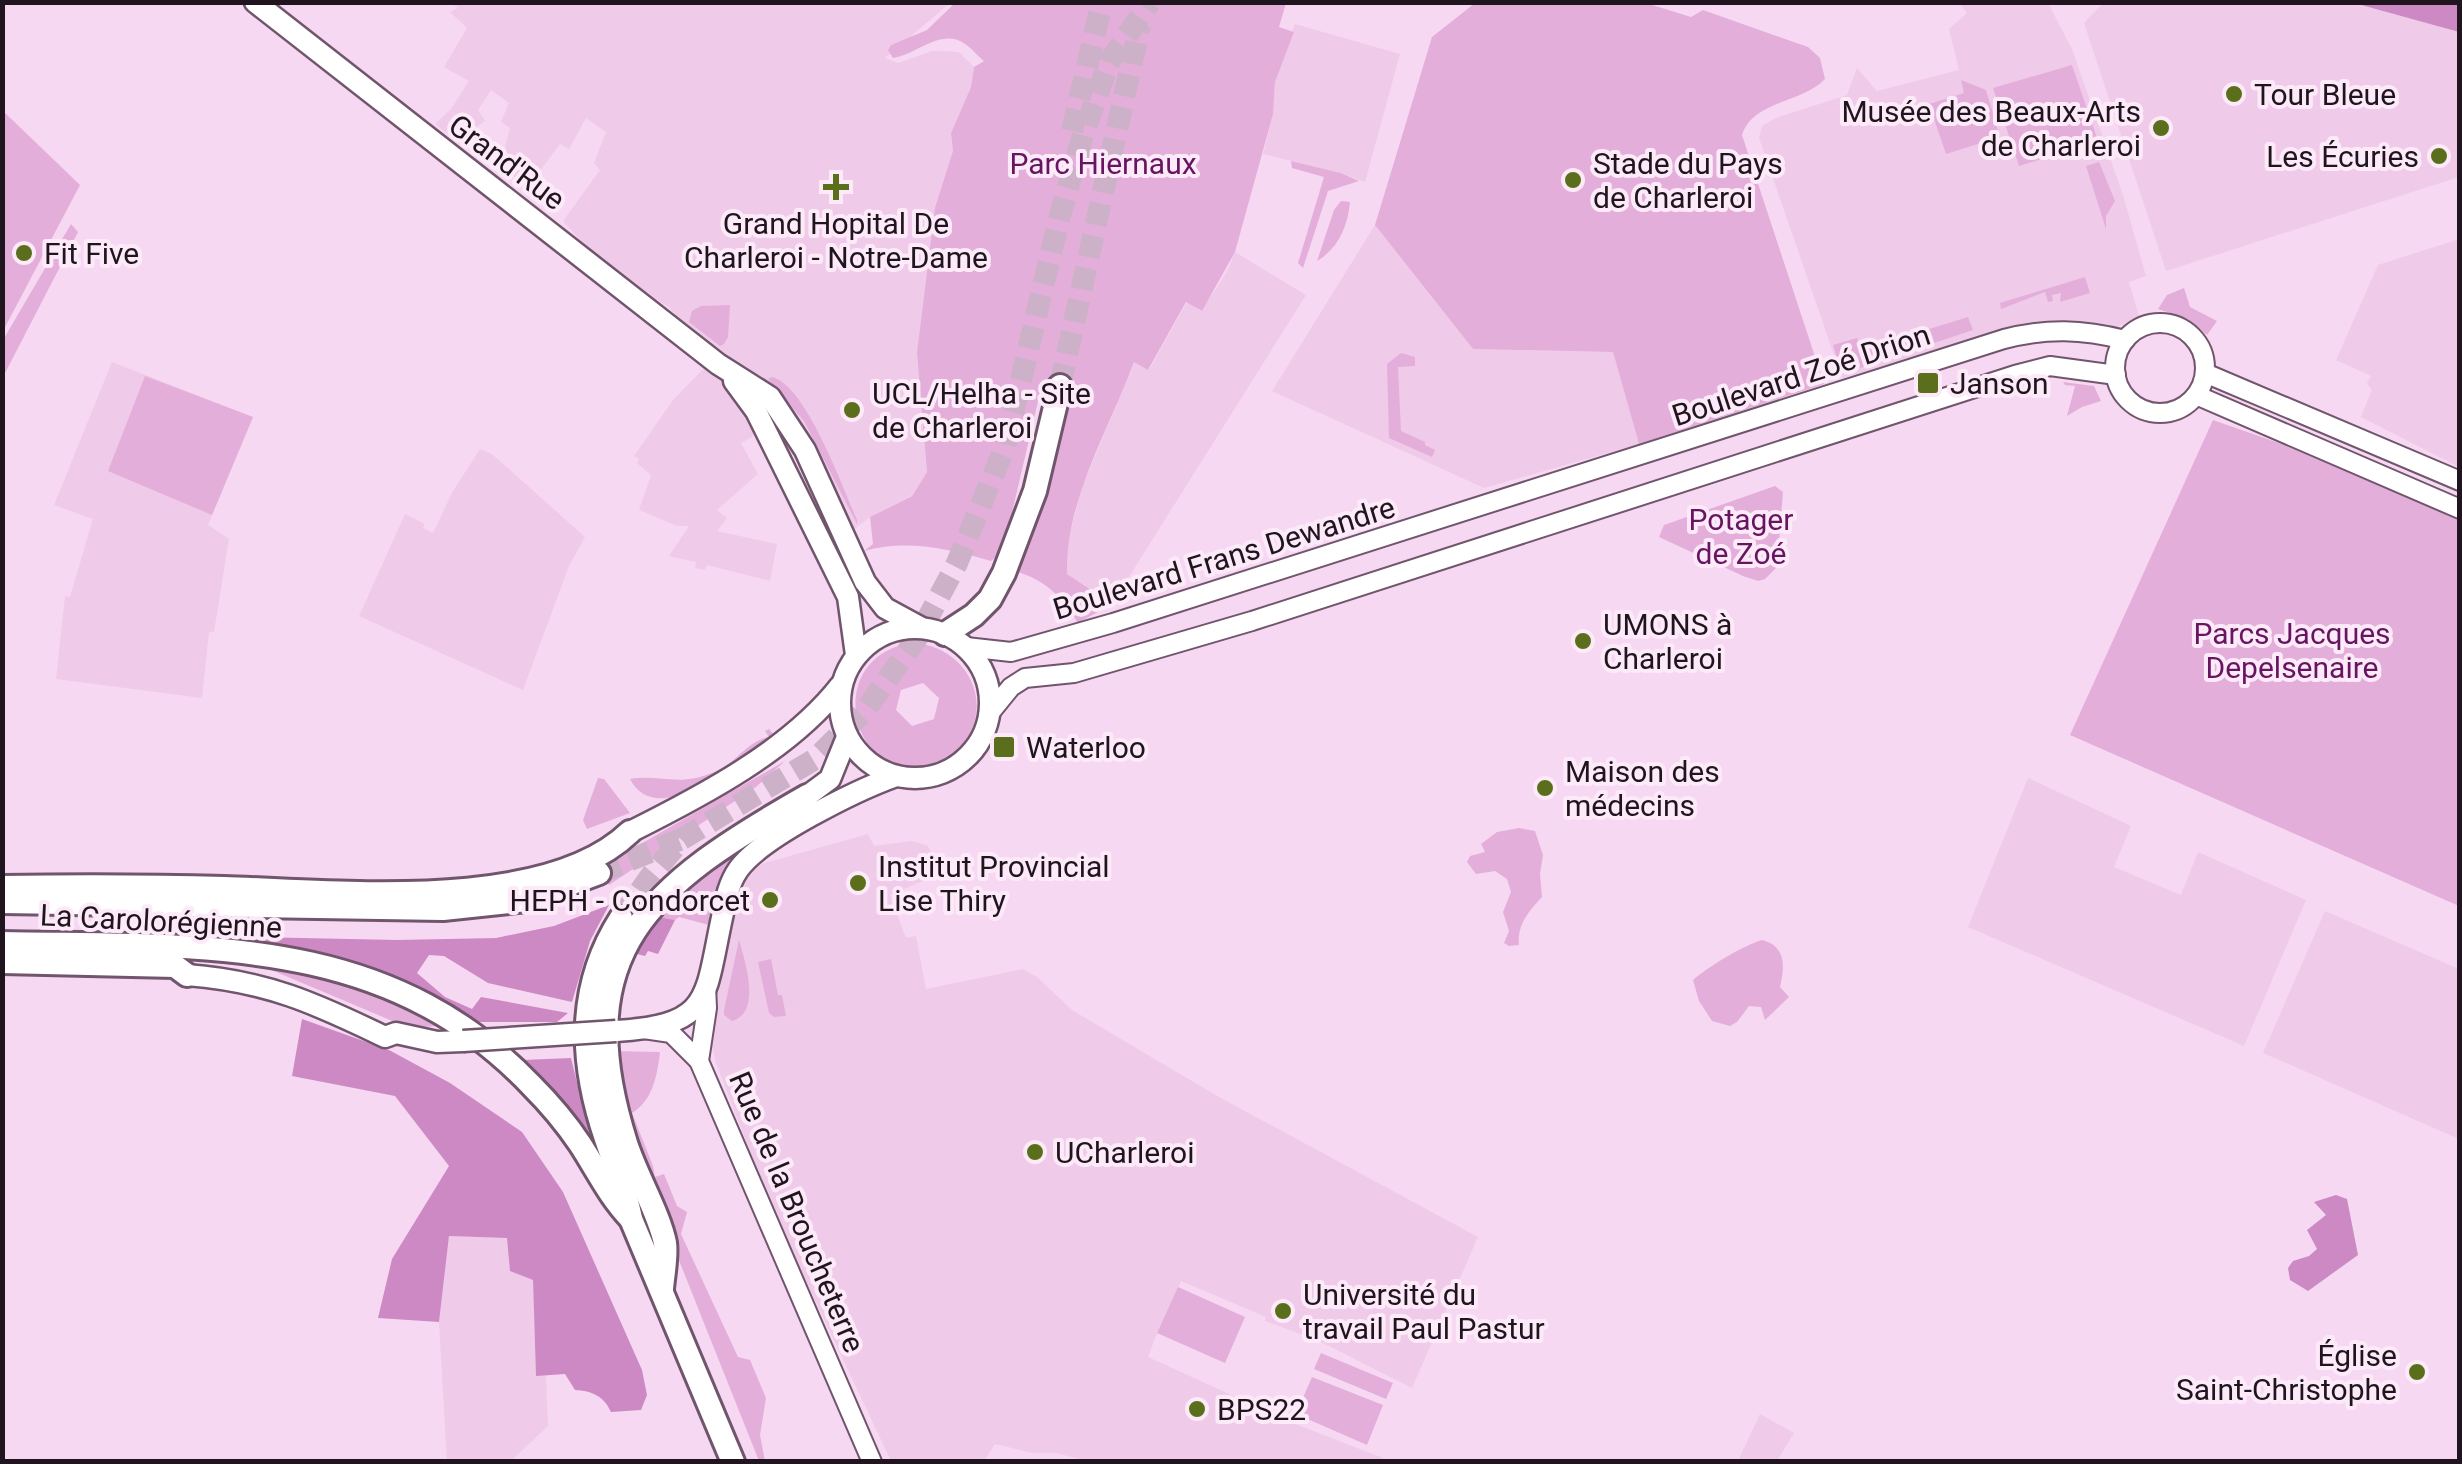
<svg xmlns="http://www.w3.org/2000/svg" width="2462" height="1464" font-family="Roboto,sans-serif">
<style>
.built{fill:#f0cae9}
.green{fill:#e4aedb;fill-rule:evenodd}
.forest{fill:#cd89c3}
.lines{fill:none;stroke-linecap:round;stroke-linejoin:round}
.motorway-tunnel{stroke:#ccb1c8;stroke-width:22;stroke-dasharray:22 11;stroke-linecap:butt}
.secondary-casing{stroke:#70556c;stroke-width:22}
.primary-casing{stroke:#70556c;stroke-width:25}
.motorway-casing{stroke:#70556c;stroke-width:28}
.secondary{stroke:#fff;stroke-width:18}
.primary{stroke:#fff;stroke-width:20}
.motorway{stroke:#fff;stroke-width:22}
.primary-bridge-casing{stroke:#70556c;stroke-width:25;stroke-linecap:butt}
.primary-bridge{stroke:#fff;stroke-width:20}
.poi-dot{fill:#5b6e1c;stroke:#fdeaf9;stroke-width:4}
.labels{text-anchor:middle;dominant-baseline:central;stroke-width:8;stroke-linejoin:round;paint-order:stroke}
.poi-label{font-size:30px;fill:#20151e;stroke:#fdeaf9;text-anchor:start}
.street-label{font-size:30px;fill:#20151e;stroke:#fdeaf9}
.park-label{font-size:30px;fill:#671560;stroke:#fdeaf9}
</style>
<rect width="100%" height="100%" fill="#f7d8f2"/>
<!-- built -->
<g class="built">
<path d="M451 3H950L885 58 898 63 932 51H944L959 52 974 67 971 87 951 133 953 151 917 353 927 472 912 495 870 517 852 531 806 442 759 377 684 325 669 307 611 274 563 221 600 170 594 163 606 132 586 118 569 149 560 144 528 187 500 166 510 128 501 122 509 103 491 90 478 110 485 121 472 130 461 144 435 124 451 109 469 81 444 67 467 28 450 12 458 8Z"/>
<path d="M1959 3H2048L2072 49 2123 195 2146 276 2129 282 2139 316 2115 328 2074 322 2018 327 1842 378 1759 138 1762 126 1776 118 1847 95 1857 68 1877 91 1959 70 1949 29 1967 13Z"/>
<path d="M2354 3 2459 32V177L2166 271 2084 23 2103 3Z"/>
<path d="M1295 24 1400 54 1365 182 1341 173 1263 154 1273 114 1275 82Z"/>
<path d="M1375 225 1473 349 1613 352 1639 444 1484 488 1272 391Z"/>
<path d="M2459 239H2460L2459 467 2361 417 2372 390 2367 383 2371 376 2336 360 2378 265Z"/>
<path d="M1235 252 1306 295 1112 604 1067 574 1066 548 1082 487 1135 361 1149 370 1187 302 1201 311 1227 272Z"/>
<path d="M112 362 253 417 208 525 229 539 214 632H209L202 698 56 679 65 596 70 597 93 519 54 505Z"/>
<path d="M706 366 738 392 757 426 752 437 741 443 758 474 717 510 727 518 717 531 777 544 770 581 707 565 705 570 695 568 696 562 669 556 689 526H677L639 510 651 475 637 463 639 459 634 456 673 400Z"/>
<path d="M480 449 492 454 585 537 569 566 523 690 359 616 405 514 425 524 423 528 433 533 453 491Z"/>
<path d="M2028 778 2131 826 2114 867 2181 895 2198 852 2306 900 2244 1046 1968 927Z"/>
<path d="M868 834 874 846 911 841 927 845 944 872 890 895 906 938 916 936 926 989 1023 969 1037 977 1072 1010 1219 1097 1478 1237 1412 1388 1319 1341 1265 1321 1266 1317 1181 1281 1157 1333 1148 1357 1249 1403 1254 1400 1269 1407 1270 1412 1298 1425 1383 1458 1381 1461 1093 1462 1055 1453H1033L995 1444 984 1461H891L771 1207 716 1063 709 1034 734 901 746 879 758 865Z"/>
<path d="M2325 911 2459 969V1139L2263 1053Z"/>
<path d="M449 1236 508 1238 533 1280 536 1375H546L548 1426 511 1461 447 1462 439 1322Z"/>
<path d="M1760 1414 1794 1433 1777 1461H1738Z"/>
</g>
<!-- green -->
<g class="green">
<path d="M955 3H1286L1279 27 1294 32 1275 82 1273 114 1235 252 1202 311 1186 302 1148 370 1134 362C1109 430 1065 500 1067 574L1112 604 1078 623C1061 596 1046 580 1014 571L1028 541 1072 385 1043 380 1003 551 991 561C950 549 907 539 864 551L873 544 870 517 912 496 927 472 917 353 935 208 953 151 951 133 971 87 974 67 984 61C977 56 972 48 965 44 942 27 916 55 893 58L888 50 891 45 927 30Z"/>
<path d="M1475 3H1646L1691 17 1703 10 1808 47 1820 58 1825 79C1803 103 1753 100 1742 135L1824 384 1639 444 1613 352 1473 349 1375 225 1432 37Z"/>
<path d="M2072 65 2098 141 2019 166 1993 88Z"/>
<path d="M1961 80 1986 90 2000 137 1946 154 1929 104 1964 93Z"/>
<path d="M3 111 80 185 3 331Z"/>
<path d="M1291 161 1341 173 1359 181 1328 191 1303 268 1298 263 1324 177 1292 168Z"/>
<path d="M2099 162 2115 201 2106 216V229L2086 166Z"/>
<path d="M1341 201 1350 202C1348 226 1338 249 1317 261L1334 210Z"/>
<path d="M71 224 78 232 3 377V340Z"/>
<path d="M2085 277 2090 293 2060 302 2061 293 2052 295 2053 301 2048 302 2045 292 2001 309 2000 303Z"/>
<path d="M2184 288 2190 307 2217 321 2207 335 2188 319 2158 309 2167 295Z"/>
<path d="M730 305 728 337 724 344 720 346 689 322 692 311 701 306Z"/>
<path d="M1968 317 1973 330 1842 374 1833 345 1857 338 1861 350Z"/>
<path d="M1401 353 1415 357V366L1398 367 1401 431 1425 442V445L1435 450 1432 457 1389 438 1387 364Z"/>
<path d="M145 376 253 417 212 515 108 471Z"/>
<path d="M772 377C806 385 843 488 857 520V524L804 421 768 379Z"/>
<path d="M2063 382 2094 386 2101 401 2082 407 2067 416 2075 386 2065 385Z"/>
<path d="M2213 420 2310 454 2459 519V906L2070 735Z"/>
<path d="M1775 486 1783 492 1777 567 1765 579 1758 581 1743 576 1659 537 1664 525Z"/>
<path d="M912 643C961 644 996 697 965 741 956 754 942 762 927 765 846 781 824 655 912 643ZM923 683 939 698 934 719 912 726 896 710 901 690Z"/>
<path d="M769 729 775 736C745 758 657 833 630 779 664 774 678 788 717 771 737 762 747 741 769 737L765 731Z"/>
<path d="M785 761 756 787 609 885 599 868Z"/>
<path d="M598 778 604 779 630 813 587 829 583 820Z"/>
<path d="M818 801C769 832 712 859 709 925L679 917 675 920 659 917C688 873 771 828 818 801Z"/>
<path d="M1519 828 1535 831 1543 855 1540 874 1542 897C1529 911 1517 924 1519 945L1509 946 1504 943 1509 931 1503 912 1511 892 1507 879 1495 871 1476 874 1467 862 1470 856 1485 852 1481 844 1497 832Z"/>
<path d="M739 940C745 961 762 1013 732 1021L724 1015V1010Z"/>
<path d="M1762 940C1786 946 1785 966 1780 987L1789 997 1765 1020 1761 1007 1749 1006 1737 1022 1730 1026 1712 1021 1699 1001 1693 980C1708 967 1742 946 1762 940Z"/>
<path d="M771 959 778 995H782L786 1016 774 1017 769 1013 758 962Z"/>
<path d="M268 966C328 977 385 991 437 1026L409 1028 269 969Z"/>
<path d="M611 1051 660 1052C657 1076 653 1100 632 1113L653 1166 655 1177 664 1174 677 1206 687 1212 681 1234 738 1357 750 1360 766 1398 760 1435 765 1461H759L629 1135Z"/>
<path d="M1178 1287 1245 1317 1225 1363 1157 1333Z"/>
<path d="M1321 1353 1393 1383 1386 1399 1314 1369Z"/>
<path d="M1312 1377 1383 1405 1367 1445 1296 1414Z"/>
</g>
<!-- forest -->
<g class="forest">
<path d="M2354 3H2459V32Z"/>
<path d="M609 905 590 941 572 1002 488 983 444 956 429 955 417 973 445 997 472 1009 481 997 568 1013 557 1022H475L403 984 339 959 288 947 212 940 210 936 397 940 496 938 554 926Z"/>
<path d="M659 917 675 920 658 954 648 951 645 956 637 954 636 948Z"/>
<path d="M302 1019 389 1050 450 1083 522 1132 563 1192 642 1370 647 1395 641 1410 611 1412C604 1396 592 1391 575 1390L565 1374 536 1376 533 1280 510 1271 507 1238 449 1236 439 1322 378 1318 392 1259 449 1166 395 1096 292 1076Z"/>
<path d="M571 1058 591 1140 554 1090 523 1060Z"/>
<path d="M2336 1195 2347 1199 2358 1255 2308 1291 2290 1280 2288 1268 2293 1261 2309 1256 2317 1249 2307 1230 2326 1215 2314 1202Z"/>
</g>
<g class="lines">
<!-- motorway-tunnel -->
<g class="motorway-tunnel">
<path d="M1072 131 1102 2"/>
<path d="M1060 386 1140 25"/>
<path d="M599 873 679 840"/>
<path d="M621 918 652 874 682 839 815 759 867 708 919 635 957 563 1005 447 1060 215 1083 135 1109 62 1150 2"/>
</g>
<defs>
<g id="secondary">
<circle cx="2160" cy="368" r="45"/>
<path d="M2205 373 2460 481"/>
<path d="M2196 395 2460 509"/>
<path d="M966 647 1011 652 1113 623 2004 339C2047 328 2082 329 2125 340"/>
<path d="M989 714 1011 687 1025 678 1074 673 1252 621 2015 375 2050 366 2116 375"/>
<path d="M706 986 707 1008 699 1061 872 1462"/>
<path d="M644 1029 671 1033 699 1061"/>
</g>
<g id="primary">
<path d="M255 2 718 364 770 397 805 450 865 582 885 608 920 627"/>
<path d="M734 381 756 411 848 597 856 655"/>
<circle cx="915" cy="703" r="75"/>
<path d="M807 796 830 779 847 737"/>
<path d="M630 832C702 796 790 750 840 686"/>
<path d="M187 975C266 981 315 1003 385 1037L396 1033 437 1042 463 1041"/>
<path d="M616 1031C714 1025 704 998 723 913 726 898 729 883 738 870 761 837 857 790 896 776"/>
</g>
<g id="motorway">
<path d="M945 634 974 615 990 599 1004 573 1035 491 1060 386"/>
<path d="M2 887C76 886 150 886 224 888 335 891 545 914 630 832"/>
<path d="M2 902 443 909 527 900 599 873"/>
<path d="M621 918C576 988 580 1063 606 1139 615 1166 626 1191 631 1219L733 1462"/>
<path d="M2 943C195 947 385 932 531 1085 549 1103 566 1123 580 1144 597 1170 609 1196 631 1219"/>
<path d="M2 962 175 966 187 975"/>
<path d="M662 1289C663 1275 667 1257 665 1243 659 1213 636 1175 626 1143 565 950 651 885 807 796"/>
</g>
</defs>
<!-- secondary casing -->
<use href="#secondary" class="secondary-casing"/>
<!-- primary casing -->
<use href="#primary" class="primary-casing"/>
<!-- motorway casing -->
<use href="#motorway" class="motorway-casing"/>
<!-- secondary -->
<use href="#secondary" class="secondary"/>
<!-- primary -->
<use href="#primary" class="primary"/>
<!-- motorway -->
<use href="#motorway" class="motorway"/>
<defs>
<path id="primary-bridge" d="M463 1041 616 1031"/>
</defs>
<!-- primary-bridge casing -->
<use href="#primary-bridge" class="primary-bridge-casing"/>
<!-- primary-bridge -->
<use href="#primary-bridge" class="primary-bridge"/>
</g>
<!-- markers -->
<g class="poi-dot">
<circle cx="2234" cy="94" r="10"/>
<circle cx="2161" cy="128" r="10"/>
<circle cx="2439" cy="156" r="10"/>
<circle cx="1573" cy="180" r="10"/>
<path d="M831 172h10v10h10v10h-10v10h-10v-10h-10v-10h10z"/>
<circle cx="24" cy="253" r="10"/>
<rect x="1916" y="371" width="24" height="24" rx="5"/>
<circle cx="852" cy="410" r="10"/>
<circle cx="1583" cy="641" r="10"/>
<rect x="992" y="735" width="24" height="24" rx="5"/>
<circle cx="1545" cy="788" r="10"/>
<circle cx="858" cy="883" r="10"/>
<circle cx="770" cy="900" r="10"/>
<circle cx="1035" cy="1152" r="10"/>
<circle cx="1283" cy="1311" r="10"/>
<circle cx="2417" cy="1372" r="10"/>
<circle cx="1197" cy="1409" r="10"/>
</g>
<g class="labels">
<!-- poi labels -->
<g class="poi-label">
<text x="2254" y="94">Tour Bleue</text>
<text x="2141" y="111" text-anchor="end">Musée des Beaux-Arts<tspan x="2141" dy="34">de Charleroi</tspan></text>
<text x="2419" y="156" text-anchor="end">Les Écuries</text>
<text x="1593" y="163">Stade du Pays<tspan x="1593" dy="34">de Charleroi</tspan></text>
<text x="836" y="223" text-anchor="middle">Grand Hopital De<tspan x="836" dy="34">Charleroi - Notre-Dame</tspan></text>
<text x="44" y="253">Fit Five</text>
<text x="1950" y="383">Janson</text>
<text x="872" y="393">UCL/Helha - Site<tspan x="872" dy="34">de Charleroi</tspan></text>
<text x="1603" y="624">UMONS à<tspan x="1603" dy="34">Charleroi</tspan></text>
<text x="1026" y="747">Waterloo</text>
<text x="1565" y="771">Maison des<tspan x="1565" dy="34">médecins</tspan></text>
<text x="878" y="866">Institut Provincial<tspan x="878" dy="34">Lise Thiry</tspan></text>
<text x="750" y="900" text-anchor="end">HEPH - Condorcet</text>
<text x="1055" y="1152">UCharleroi</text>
<text x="1303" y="1294">Université du<tspan x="1303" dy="34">travail Paul Pastur</tspan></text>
<text x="2397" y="1355" text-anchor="end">Église<tspan x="2397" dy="34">Saint-Christophe</tspan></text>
<text x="1217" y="1409">BPS22</text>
</g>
<!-- street labels -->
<g class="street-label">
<text transform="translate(507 162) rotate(37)">Grand'Rue</text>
<text transform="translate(1801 375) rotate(-18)">Boulevard Zoé Drion</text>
<text transform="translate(1224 558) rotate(-17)">Boulevard Frans Dewandre</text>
<text transform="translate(161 921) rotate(3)">La Carolorégienne</text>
<text transform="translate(797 1212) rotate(67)">Rue de la Broucheterre</text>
</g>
<!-- park labels -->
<g class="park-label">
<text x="1103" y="163">Parc Hiernaux</text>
<text x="1741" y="519">Potager<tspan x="1741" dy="34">de Zoé</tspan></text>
<text x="2292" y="633">Parcs Jacques<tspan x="2292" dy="34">Depelsenaire</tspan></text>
</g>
</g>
<!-- border -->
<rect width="2462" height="1464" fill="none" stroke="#20151e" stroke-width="10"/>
</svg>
